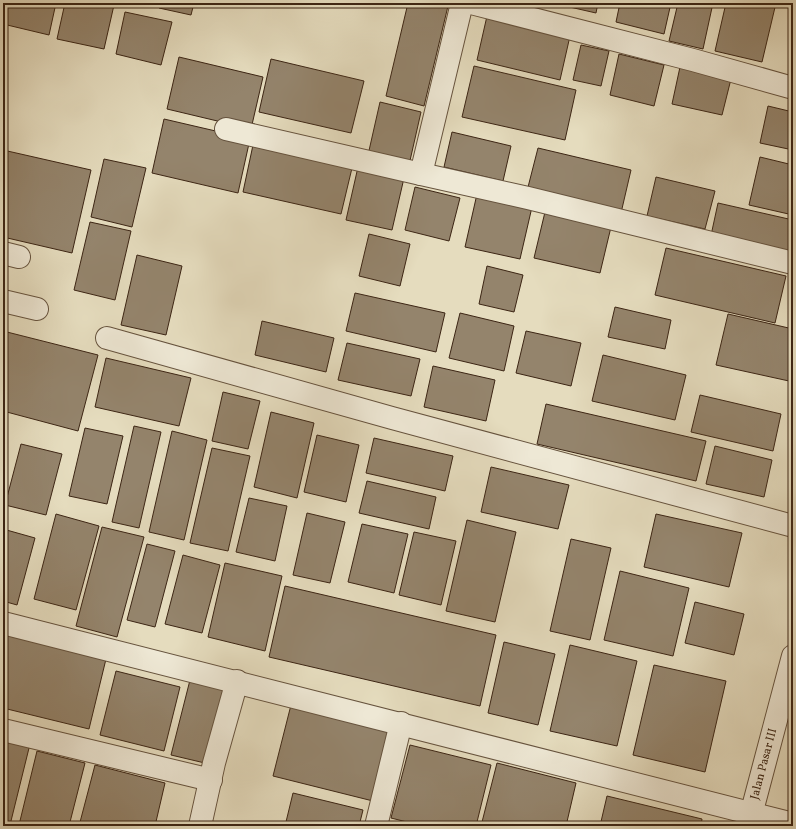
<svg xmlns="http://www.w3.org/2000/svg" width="796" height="829" font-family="Vollkorn,serif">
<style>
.building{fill:#94846c;stroke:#3c2514}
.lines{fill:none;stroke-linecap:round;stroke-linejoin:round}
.minor-casing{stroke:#66533e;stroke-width:24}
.minor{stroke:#eee8d5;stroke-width:22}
.labels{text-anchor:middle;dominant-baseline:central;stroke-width:3;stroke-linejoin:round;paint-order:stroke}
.street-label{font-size:12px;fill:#3c2514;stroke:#eee8d5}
</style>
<rect width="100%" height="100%" fill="#e5dcbe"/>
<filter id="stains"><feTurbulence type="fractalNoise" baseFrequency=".005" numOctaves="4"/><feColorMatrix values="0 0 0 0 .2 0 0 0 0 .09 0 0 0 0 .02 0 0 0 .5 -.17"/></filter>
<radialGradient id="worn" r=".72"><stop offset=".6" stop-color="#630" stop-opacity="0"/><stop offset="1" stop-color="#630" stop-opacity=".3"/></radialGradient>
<!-- building -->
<g class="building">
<path d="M3 3H56L49 35 3 24Z"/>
<path d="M65 3H107L114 5 104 49 57 39Z"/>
<path d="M160 3H194L191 15 159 8Z"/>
<path d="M408 3H436L448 6 424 106 386 96Z"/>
<path d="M562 3H598L596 13 561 5Z"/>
<path d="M620 3H671L664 34 616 22Z"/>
<path d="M678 3H713L703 49 669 41Z"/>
<path d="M726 3H776L762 62 715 51Z"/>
<path d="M125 12 172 22 161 65 116 54Z"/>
<path d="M487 16 570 36 560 80 477 60Z"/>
<path d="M581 45 609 51 601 86 573 80Z"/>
<path d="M619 54 664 65 654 106 610 95Z"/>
<path d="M179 57 263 77 251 129 167 109Z"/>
<path d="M271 59 364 81 351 133 259 112Z"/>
<path d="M474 66 576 90 565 140 462 117Z"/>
<path d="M680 67 731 79 722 115 672 104Z"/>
<path d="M380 102 421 112 409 165 368 155Z"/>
<path d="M768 106 793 112V150L760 143Z"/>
<path d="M164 119 250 139 238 193 152 173Z"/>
<path d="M452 132 511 146 503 181 444 167Z"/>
<path d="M253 145 352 168 341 214 243 192Z"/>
<path d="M538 148 631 170 621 213 527 191Z"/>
<path d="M3 150 91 170 72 253 3 237Z"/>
<path d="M760 157 793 165V215L749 205Z"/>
<path d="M104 159 146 168 132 227 91 217Z"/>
<path d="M358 167 404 178 392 230 346 220Z"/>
<path d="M656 177 715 191 705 229 647 216Z"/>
<path d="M415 187 460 198 449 241 405 230Z"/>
<path d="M477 194 532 207 520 259 465 247Z"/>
<path d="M718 203 793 220V259L710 240Z"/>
<path d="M545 212 611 227 600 273 534 258Z"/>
<path d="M90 222 131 231 115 300 74 290Z"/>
<path d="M369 234 410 244 400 286 359 276Z"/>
<path d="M666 248 786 276 775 323 655 295Z"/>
<path d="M137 255 182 266 166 335 121 325Z"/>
<path d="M487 266 523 275 514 312 479 304Z"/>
<path d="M355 293 445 313 436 352 346 331Z"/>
<path d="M615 307 671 320 665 349 608 337Z"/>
<path d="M460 313 514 326 504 371 449 358Z"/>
<path d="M728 314 793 329V366L789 381 716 365Z"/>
<path d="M262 321 334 338 326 372 255 355Z"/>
<path d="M3 331 98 355 78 431 3 411Z"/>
<path d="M526 331 581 343 571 386 516 373Z"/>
<path d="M347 343 420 359 411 396 338 380Z"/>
<path d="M603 355 686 375 675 420 592 401Z"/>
<path d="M106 358 191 378 179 426 95 407Z"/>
<path d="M433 366 495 380 486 421 424 407Z"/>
<path d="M223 392 260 401 248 449 212 441Z"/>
<path d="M700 395 781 414 773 451 691 432Z"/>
<path d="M546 404 706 441 696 481 537 444Z"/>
<path d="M271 412 314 423 297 498 254 487Z"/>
<path d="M134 426 161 432 139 528 112 522Z"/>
<path d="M85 428 123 436 107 504 69 496Z"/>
<path d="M172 431 207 440 184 540 149 532Z"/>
<path d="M317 435 359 445 346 502 304 492Z"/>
<path d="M374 438 453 456 445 491 366 473Z"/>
<path d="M21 444 62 454 46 515 5 505Z"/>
<path d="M715 446 772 460 764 497 706 484Z"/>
<path d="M212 448 250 456 228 551 190 543Z"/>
<path d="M491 467 569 485 558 529 481 512Z"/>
<path d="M367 481 436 497 429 529 359 513Z"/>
<path d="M249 498 287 506 275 561 236 552Z"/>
<path d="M307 513 345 522 330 583 293 575Z"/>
<path d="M56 514 99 526 76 610 34 599Z"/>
<path d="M656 514 742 533 729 587 644 567Z"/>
<path d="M467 520 516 532 495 622 446 611Z"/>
<path d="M362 524 408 534 394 593 348 582Z"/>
<path d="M102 527 144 537 117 637 76 626Z"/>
<path d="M3 529 35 538 17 605 3 601Z"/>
<path d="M414 532 456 541 441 605 399 595Z"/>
<path d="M571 539 611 548 590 640 550 631Z"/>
<path d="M147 544 175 551 155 627 127 620Z"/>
<path d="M183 555 220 565 202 633 165 624Z"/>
<path d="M225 563 282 576 265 651 208 637Z"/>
<path d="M620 571 689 588 673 656 604 640Z"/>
<path d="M285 586 496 635 480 706 269 657Z"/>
<path d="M695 602 744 614 734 655 685 643Z"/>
<path d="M3 633 106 659 89 729 3 708Z"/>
<path d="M504 642 555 654 538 725 488 713Z"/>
<path d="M570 645 637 661 617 746 550 731Z"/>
<path d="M654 665 726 681 705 772 633 755Z"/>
<path d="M116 671 180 687 164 751 100 735Z"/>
<path d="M190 680 228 690 209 764 171 755Z"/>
<path d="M292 701 391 725 373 801 273 776Z"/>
<path d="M3 733 31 740 10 825 3 823Z"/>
<path d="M410 745 491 765 476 826H423L391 818Z"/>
<path d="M37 751 85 763 69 826 19 825Z"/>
<path d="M497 763 576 783 566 826H481Z"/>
<path d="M95 765 165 783 155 826H79Z"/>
<path d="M293 793 363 810 359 826H285Z"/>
<path d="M607 796 702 819 701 826H600Z"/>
</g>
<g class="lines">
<defs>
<g id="minor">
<path d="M462 3 421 174 528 198 793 263"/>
<path d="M471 3 693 60 793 88"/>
<path d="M226 129 421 174"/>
<path d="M3 253 19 257"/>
<path d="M3 301 37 309"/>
<path d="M107 338 392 418 793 526"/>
<path d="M3 623 793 824"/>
<path d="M3 730 211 780"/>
<path d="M200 826 214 763 237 681"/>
<path d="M376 826 401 723"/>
<path d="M748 826 793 656"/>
</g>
</defs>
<!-- minor casing -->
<use href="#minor" class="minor-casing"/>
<!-- minor -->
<use href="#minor" class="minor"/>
</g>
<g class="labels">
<!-- street labels -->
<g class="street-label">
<text transform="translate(764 764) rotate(-75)">Jalan Pasar III</text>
</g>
</g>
<!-- margin -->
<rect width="796" height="829" fill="none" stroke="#e5dcbe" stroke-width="16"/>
<rect x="4" y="4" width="788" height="821" fill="none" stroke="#3c2514" stroke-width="2"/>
<rect x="8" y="8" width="780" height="813" fill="none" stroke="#3c2514"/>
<rect width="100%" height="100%" filter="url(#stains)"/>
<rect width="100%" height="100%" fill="url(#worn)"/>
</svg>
